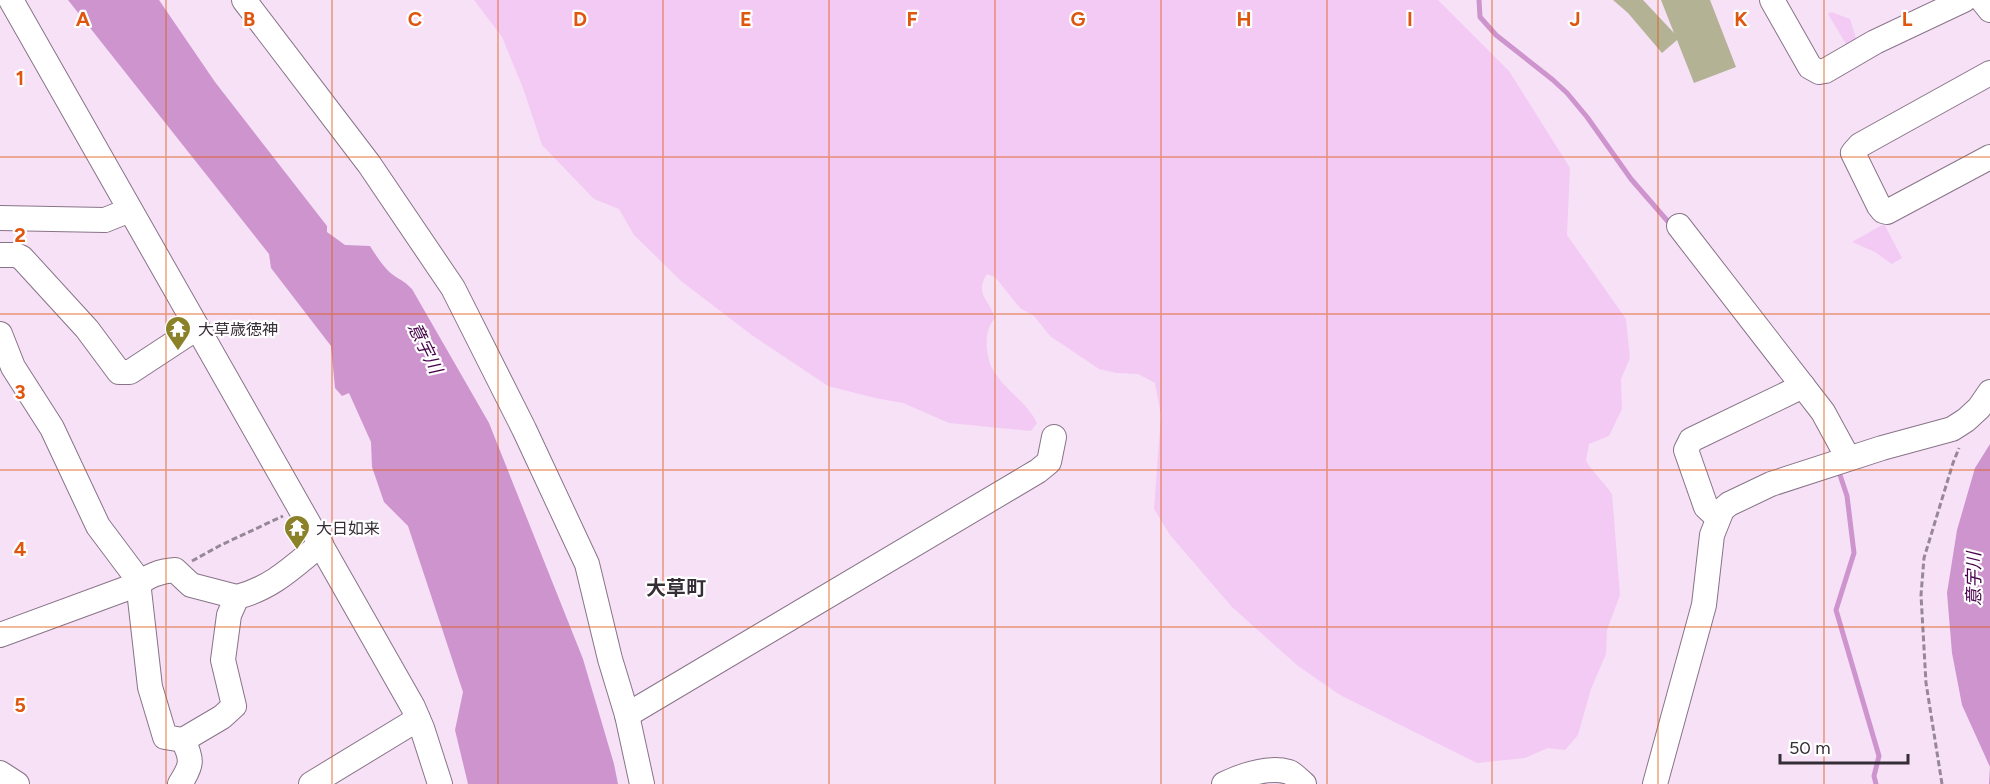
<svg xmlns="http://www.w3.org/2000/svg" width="1990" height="784" font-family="Figtree,'Noto Sans JP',sans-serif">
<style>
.green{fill:#f3caf3}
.water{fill:#cd94ce}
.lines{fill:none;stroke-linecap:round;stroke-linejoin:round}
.stream{stroke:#cd94ce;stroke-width:5}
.building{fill:#b4b295}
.minor-casing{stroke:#887488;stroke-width:26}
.path{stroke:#978897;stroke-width:3;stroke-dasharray:6 3;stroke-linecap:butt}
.minor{stroke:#fff;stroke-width:24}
.grid{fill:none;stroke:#df570e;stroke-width:1.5;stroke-opacity:0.55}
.labels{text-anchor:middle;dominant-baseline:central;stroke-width:4.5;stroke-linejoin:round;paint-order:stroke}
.poi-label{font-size:16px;fill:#362e36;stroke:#fff;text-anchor:start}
.water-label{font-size:18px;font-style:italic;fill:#48004c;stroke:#fff}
.quarter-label{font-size:20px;font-weight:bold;fill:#362e36;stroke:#fff}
.grid-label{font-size:20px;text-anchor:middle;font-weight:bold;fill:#df570e;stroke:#fff;stroke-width:4.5;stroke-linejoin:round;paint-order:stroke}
</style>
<rect width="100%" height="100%" fill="#f7e1f7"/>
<!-- green -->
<g class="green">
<path d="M474 0H1438L1509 71 1570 168 1567 235 1626 319 1630 358 1621 379 1622 409 1609 436 1589 444 1586 461C1593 473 1604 482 1612 494L1620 595 1607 630 1606 654 1591 689 1578 735 1565 750 1548 748 1525 758 1477 763 1340 695 1298 666 1232 607 1170 535 1154 509 1161 415 1155 383 1138 374 1117 373 1099 369 1050 336 1034 316 1020 308 995 277 987 274C974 295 989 299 995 318 987 328 986 336 987 349 988 355 989 363 992 368 1003 389 1026 401 1037 423L1031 431 949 423 903 403 875 398 828 386 753 336 681 281 634 235 619 209 594 199 542 145 523 88 502 37Z"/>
<path d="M1831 12 1850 19 1858 45 1849 49 1828 14Z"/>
<path d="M1884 224 1902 258 1892 264 1875 252 1852 242Z"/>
</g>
<!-- water -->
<g class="water">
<path d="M68 0H159L215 82 327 226V232L345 245 370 246C377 257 385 270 396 277 403 281 406 283 412 289L489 423 583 659 614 764 618 784H468L455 730 463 692 408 526 384 502 372 467 371 442 349 393 342 396 335 388 331 346 271 268 269 254Z"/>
<path d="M1990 444V784H1989L1990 767 1962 705 1952 653 1947 593 1957 530 1975 468Z"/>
</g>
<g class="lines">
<!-- stream -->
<g class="stream">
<path d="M1479 0 1480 17 1496 35 1553 80 1567 93 1587 117 1631 179 1671 225"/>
<path d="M1839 472 1847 496 1854 553 1836 610 1879 756 1874 776 1876 784"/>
</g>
</g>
<!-- building -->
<path class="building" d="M1613 0H1643L1674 33 1661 0H1710L1736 67 1694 83 1677 40 1662 53 1628 13Z"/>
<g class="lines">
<defs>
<g id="minor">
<path d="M11 0 413 707 422 728 440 784"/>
<path d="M244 0 369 164 453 288 524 429 587 564 610 659 627 715 642 784"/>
<path d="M1772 0 1810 67 1819 72 1825 71 1875 42 1964 0"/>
<path d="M1982 0 1990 10"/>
<path d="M1990 73 1860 145 1853 153 1879 206 1883 211 1887 212 1990 157"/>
<path d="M0 218 105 220 130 210"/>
<path d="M1679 226 1823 412 1848 458"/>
<path d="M0 255H16L22 258 87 329 119 372H130L197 328"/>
<path d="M0 334 13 367 52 428 98 526 140 582 139 590 150 687 165 737 183 740 222 717 234 706 223 660 229 615 237 597 191 585 175 570C159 571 149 576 136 585L0 635"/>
<path d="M1718 518 1706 507 1686 450 1691 440 1803 386"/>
<path d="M237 597C272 588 293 567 321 544"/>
<path d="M627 715 1038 471 1049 462 1054 437"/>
<path d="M0 773 17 784"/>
<path d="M180 784C192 765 193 760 183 740"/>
<path d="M311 784 418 719"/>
<path d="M1224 784C1243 775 1268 766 1289 772 1294 774 1299 780 1304 784"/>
<path d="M1655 784 1704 605 1712 535 1722 510 1729 504 1771 484 1882 448 1952 429 1966 420 1979 408 1990 392"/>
</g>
</defs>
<!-- minor casing -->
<use href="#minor" class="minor-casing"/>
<!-- path -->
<g class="path">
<path d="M192 561 221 545 283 516"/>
<path d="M1942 784 1926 683 1921 595 1924 558 1953 463 1959 448"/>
</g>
<!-- minor -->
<use href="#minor" class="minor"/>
</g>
<!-- grid -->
<path class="grid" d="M166 0V784M332 0V784M498 0V784M663 0V784M829 0V784M995 0V784M1161 0V784M1327 0V784M1492 0V784M1658 0V784M1824 0V784M0 157H1990M0 314H1990M0 470H1990M0 627H1990"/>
<!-- icons -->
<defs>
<symbol id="temple-pin" viewBox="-11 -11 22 30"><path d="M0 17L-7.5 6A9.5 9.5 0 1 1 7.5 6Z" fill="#8b8128" stroke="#fff"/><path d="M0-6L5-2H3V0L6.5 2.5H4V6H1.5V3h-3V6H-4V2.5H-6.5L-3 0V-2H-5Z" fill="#fff"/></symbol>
</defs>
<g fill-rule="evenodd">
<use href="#temple-pin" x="163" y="314" width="30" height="40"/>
<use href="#temple-pin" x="282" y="513" width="30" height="40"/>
</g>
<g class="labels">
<!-- poi labels -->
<g class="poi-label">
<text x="198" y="329">大草歳徳神</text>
<text x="316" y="528">大日如来</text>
</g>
<!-- water labels -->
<g class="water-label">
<text transform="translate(425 348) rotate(64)">意宇川</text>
<text transform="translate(1974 579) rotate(-90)">意宇川</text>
</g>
<!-- quarter labels -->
<g class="quarter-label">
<text x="676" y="588">大草町</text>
</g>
</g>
<g class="grid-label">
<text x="83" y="26">A</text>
<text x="249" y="26">B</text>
<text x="415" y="26">C</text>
<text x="580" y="26">D</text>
<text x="746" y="26">E</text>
<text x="912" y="26">F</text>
<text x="1078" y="26">G</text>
<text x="1244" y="26">H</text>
<text x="1410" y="26">I</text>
<text x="1575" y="26">J</text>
<text x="1741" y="26">K</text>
<text x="1907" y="26">L</text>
<text x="20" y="85">1</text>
<text x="20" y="242">2</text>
<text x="20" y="399">3</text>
<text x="20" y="556">4</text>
<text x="20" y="712">5</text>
</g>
<!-- scale -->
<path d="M1780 754v9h128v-9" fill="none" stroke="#362e36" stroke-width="3"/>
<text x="1789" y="754" font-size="18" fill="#362e36" stroke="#ffffff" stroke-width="4.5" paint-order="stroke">50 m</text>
</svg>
